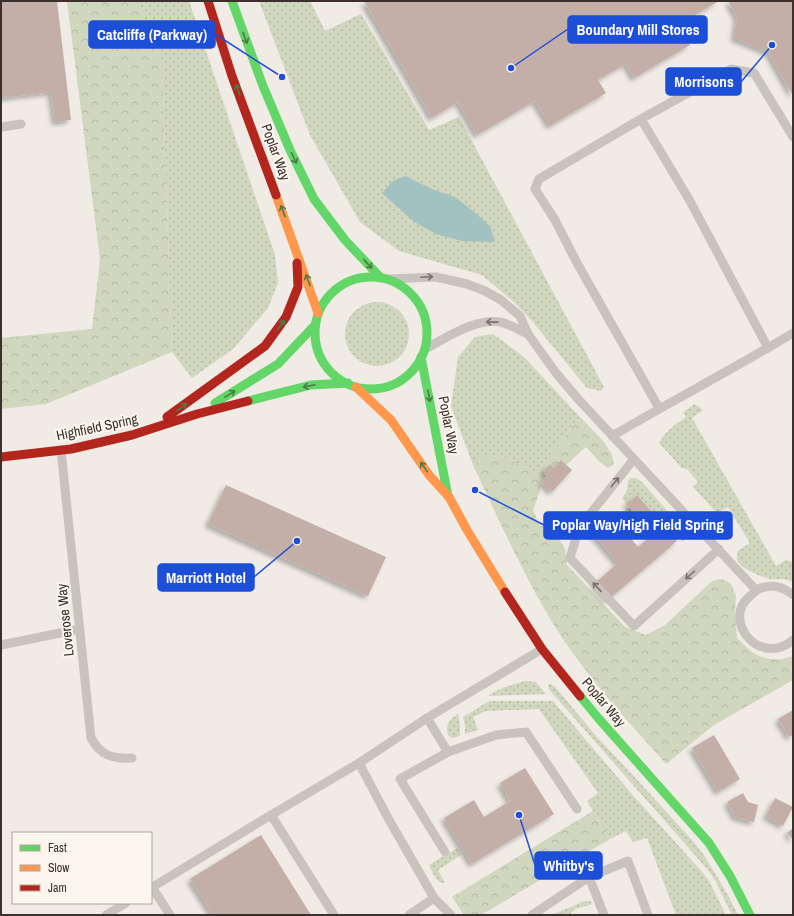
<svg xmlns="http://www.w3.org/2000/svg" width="794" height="916" font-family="'Archivo Narrow',sans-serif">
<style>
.grass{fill:url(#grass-dots)}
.forest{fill:url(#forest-crowns)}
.water{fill:#a1c2c1}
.building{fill:#c3afa7;filter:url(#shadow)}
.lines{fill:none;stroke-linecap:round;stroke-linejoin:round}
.lane{stroke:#c9c3be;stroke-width:9}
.fast{stroke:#63d668;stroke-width:9}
.slow{stroke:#ff974d;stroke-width:9}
.jam{stroke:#b3261e;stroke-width:9}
.oneway{stroke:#4d7b46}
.oneway2{stroke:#7b726d}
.labels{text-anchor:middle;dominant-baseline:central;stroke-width:4;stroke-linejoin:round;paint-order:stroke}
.street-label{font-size:14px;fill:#3b302b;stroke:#fbf5ee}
.leader{fill:none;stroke:#1d4ed8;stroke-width:1.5}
.callout-dot{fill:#1d4ed8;stroke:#fbf5ee;stroke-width:1.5}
.callout{fill:#1d4ed8;stroke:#1d4ed8;stroke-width:1.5}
.callout-label{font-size:15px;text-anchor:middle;font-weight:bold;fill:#fff}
</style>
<defs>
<pattern id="grass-dots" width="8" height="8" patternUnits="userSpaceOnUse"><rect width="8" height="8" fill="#d1d6bf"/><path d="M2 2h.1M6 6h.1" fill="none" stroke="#b4b8a4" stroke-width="1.8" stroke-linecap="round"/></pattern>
<pattern id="forest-crowns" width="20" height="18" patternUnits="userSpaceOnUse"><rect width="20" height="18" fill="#d1d6bf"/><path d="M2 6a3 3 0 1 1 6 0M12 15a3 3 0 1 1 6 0" fill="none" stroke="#b4b8a4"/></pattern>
<filter id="shadow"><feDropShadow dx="-3.5" dy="3.5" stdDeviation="2" flood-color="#0004"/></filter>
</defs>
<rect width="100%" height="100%" fill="#f0ebe5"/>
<!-- grass -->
<g class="grass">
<path d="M138 1H189L275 255 278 283 268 308 233 349 192 378 172 352 162 62Z"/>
<path d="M259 1H310L325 31 361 14 429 130 459 117 604 387 601 391 587 388 532 321 514 302 482 275 399 251 360 222 310 135Z"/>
<circle cx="377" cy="334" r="32"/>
<path d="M493 334 524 357 580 417 536 473 510 459 486 455 473 465 451 406 458 357 475 337Z"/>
<path d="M695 404 703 410 692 418 776 566 786 560 793 562V582C786 578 778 580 771 579 763 578 743 569 739 563 736 560 737 555 738 551L750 543 728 507 717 513 693 487 698 482 687 469 682 468 659 443C666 430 675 425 686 417L683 412Z"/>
<path d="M631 478H635L641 481 688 534V538L682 542 666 521 656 517 637 495 626 504 622 498C628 491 627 489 628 481Z"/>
<path d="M629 507 642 521 646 518 648 522 639 530 623 512Z"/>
<path d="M525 681 536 682 546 694 488 696C499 688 512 685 525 681Z"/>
<path d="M548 684H551L556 688 597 737 642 785 692 840 703 854 718 878 729 897 738 915H732L716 882 708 870 554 695 549 689Z"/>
<path d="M489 701H553L630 792 703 873 709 881 726 915H676L647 838 633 842 626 831 610 839 587 801 598 793 539 709 486 711 473 717 478 730 465 734V725L463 717Z"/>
<path d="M458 714 460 725V736L452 738 448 735C445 725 449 719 458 714Z"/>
<path d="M457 848 461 855 438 870 445 883C436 884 433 872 429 865Z"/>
<path d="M585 901H590L593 904 575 909 571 913V915H553L554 914Z"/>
</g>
<!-- forest -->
<g class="forest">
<path d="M67 1H138L162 62 172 352 46 404 1 409V338L92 329 100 259Z"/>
<path d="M580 417 605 443 612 455 614 464 608 468 600 462 586 447 566 465 561 460 554 468 550 464 543 472 547 476 541 482 540 491 533 510 539 524 557 535 565 549 567 565 625 627 646 635 665 625 711 582 719 579 725 580 731 584 736 596 735 612 737 638C743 643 748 650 754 653 766 661 780 661 793 656V680L714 725 666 764C626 719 584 674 552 622 522 572 498 518 473 465L486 455 510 459 536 473Z"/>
<path d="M593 811 610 839 481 915H464L452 897Z"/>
</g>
<!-- water -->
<path class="water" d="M405 176 432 189 455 197 474 212 490 226 495 242 462 241 436 234 413 221 382 193 393 181Z"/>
<!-- building -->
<g class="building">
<path d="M1 1H57L71 120 55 122 51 92 1 98Z"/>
<path d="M364 1H719L678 25 690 45 634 78 626 64 613 71 598 80 606 93 550 126 535 101 477 135 458 102 432 118Z"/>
<path d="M728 1H793V96L768 52 734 38 737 17Z"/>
<path d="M561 460 572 470 552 492 541 482 547 476 543 472 550 464 554 468Z"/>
<path d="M226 485 386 557 368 596 208 524Z"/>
<path d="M637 495 652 512 642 521 626 504Z"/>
<path d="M613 517 638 547 663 525 677 541 608 600 594 584 618 563 593 534Z"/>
<path d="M793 710V735L789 737 778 719Z"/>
<path d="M714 735 740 779 718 792 692 748Z"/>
<path d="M525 768 554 814 472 864 444 818 474 800 484 817 510 801 500 783Z"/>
<path d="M743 793 748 802 758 805 754 822 735 817 727 802Z"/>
<path d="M775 798 793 807 783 826 766 816Z"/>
<path d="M793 828V840L787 833Z"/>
<path d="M261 835 311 915H213L190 879Z"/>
</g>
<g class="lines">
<!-- lane -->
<g class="lane">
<path d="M641 119 731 69 754 73 793 137"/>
<path d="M1 127 21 124"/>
<path d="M388 279 436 277 467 284 485 291 501 300 520 316 528 334 556 373 579 400 756 590"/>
<path d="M425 349C446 338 475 318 500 322 510 324 519 330 528 334"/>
<path d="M659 408 577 263 555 220 535 189 539 179 641 119 690 201 768 348"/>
<path d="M612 436C672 401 733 369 793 333"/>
<path d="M61 450 91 738C101 756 113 759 132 758"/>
<path d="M634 459 579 528 570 558 634 626 719 549"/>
<path d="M793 595C784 587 773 584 761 588 756 590 753 593 749 597 722 620 759 668 793 640"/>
<path d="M1 645 80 629"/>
<path d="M427 718 448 752 496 735 526 732 577 809"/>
<path d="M359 763 388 818 434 898 409 915"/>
<path d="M271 815 334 915"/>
<path d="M445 852 400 779 448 752"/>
<path d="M589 877 604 915"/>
<path d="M152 887 170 915"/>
<path d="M151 888 271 815 359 763 427 718 542 649"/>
<path d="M433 897 451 915"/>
<path d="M106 915 126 903"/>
<path d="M532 915 589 877 628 861 648 915"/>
</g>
<!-- fast -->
<g class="fast">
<path d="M232 1 263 86 290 150 314 199 345 240 380 277"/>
<circle cx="371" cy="333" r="56"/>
<path d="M421 357 448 496"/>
<path d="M248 401 311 385 348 383"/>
<path d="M215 403 278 364 315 325"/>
<path d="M580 696 599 719 709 843 730 876 750 915"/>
</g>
<!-- slow -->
<g class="slow">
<path d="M276 195 318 313"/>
<path d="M356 387 391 420 429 475 449 497 467 530 505 592"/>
</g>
<!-- jam -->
<g class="jam">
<path d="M208 1 232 76 276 195"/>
<path d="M167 417 265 346 286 317 298 287 297 263"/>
<path d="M1 457 71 449 132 435 197 414 248 401"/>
<path d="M505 592 542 649 580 696"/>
</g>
</g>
<!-- one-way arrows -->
<defs><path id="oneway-shaft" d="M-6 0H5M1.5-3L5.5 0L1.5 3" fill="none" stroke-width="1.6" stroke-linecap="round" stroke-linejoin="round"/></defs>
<g class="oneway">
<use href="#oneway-shaft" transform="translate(245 38) rotate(70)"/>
<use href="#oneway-shaft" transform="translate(238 90) rotate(-110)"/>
<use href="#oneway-shaft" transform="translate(294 158) rotate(64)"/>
<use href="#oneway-shaft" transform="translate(283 211) rotate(-110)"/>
<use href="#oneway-shaft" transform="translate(368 264) rotate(47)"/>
<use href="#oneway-shaft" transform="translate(308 280) rotate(-109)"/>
<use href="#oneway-shaft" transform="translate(281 325) rotate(-53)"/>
<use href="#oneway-shaft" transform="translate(309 386) rotate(169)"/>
<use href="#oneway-shaft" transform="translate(230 394) rotate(-32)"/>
<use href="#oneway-shaft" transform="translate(429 396) rotate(79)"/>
<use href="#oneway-shaft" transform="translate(182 407) rotate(-36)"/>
<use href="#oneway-shaft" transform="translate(424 467) rotate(-125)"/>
</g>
<g class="oneway2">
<use href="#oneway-shaft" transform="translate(427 277) rotate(-3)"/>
<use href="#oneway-shaft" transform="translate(492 322) rotate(-179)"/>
<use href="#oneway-shaft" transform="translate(615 482) rotate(-51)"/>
<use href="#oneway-shaft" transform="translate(690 575) rotate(138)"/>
<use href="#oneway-shaft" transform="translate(597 587) rotate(-133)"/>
</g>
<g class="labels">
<!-- street labels -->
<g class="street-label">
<text transform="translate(276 152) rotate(70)">Poplar Way</text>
<text transform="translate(449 425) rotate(79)">Poplar Way</text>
<text transform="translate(97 427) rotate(-12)">Highfield Spring</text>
<text transform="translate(65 620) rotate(-96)">Loverose Way</text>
<text transform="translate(604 702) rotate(50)">Poplar Way</text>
</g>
</g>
<!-- callouts -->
<path class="leader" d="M511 68L568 29M282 77L215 34M772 45L741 82M475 490L544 525M297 541L254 577M519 815L535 865"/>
<g class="callout-dot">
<circle cx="511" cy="68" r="4"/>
<circle cx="282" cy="77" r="4"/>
<circle cx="772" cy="45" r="4"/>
<circle cx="475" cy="490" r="4"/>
<circle cx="297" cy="541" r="4"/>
<circle cx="519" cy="815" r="4"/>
</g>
<g class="callout">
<rect x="568" y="16" width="139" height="27" rx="4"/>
<rect x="89" y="21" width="126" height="27" rx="4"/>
<rect x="666" y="68" width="75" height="27" rx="4"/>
<rect x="544" y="512" width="188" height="27" rx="4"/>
<rect x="158" y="564" width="96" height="27" rx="4"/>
<rect x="535" y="852" width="67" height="27" rx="4"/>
</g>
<g class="callout-label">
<text x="638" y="35">Boundary Mill Stores</text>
<text x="152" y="40">Catcliffe (Parkway)</text>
<text x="704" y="87">Morrisons</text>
<text x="638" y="530">Poplar Way/High Field Spring</text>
<text x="206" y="583">Marriott Hotel</text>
<text x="569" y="871">Whitby's</text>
</g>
<!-- border -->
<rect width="794" height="916" fill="none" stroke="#3b302b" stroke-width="4"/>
<!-- legend -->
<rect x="12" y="832" width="140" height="72" fill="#fbf5ee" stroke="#aea6a0"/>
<rect x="20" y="845" width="20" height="6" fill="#63d668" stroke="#aea6a0"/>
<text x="48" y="852" font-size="12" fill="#3b302b">Fast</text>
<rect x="20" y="865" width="20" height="6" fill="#ff974d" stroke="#aea6a0"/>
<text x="48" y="872" font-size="12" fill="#3b302b">Slow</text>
<rect x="20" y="885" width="20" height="6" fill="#b3261e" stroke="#aea6a0"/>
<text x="48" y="892" font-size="12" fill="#3b302b">Jam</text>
</svg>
